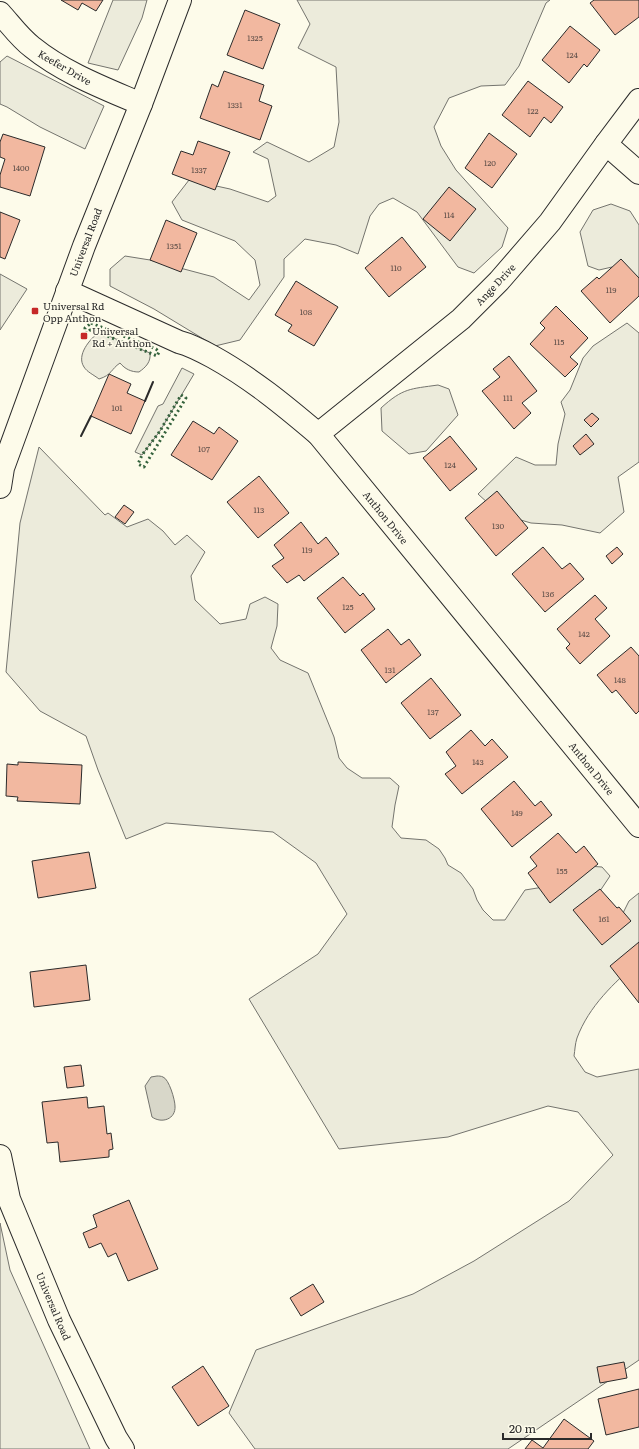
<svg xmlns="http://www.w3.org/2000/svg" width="639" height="1449" font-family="Literata,serif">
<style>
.green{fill:#ecebdb;stroke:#74746e}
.water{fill:#d8d7c9;stroke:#74746e}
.building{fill:#f2b8a0;stroke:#2b2b2b}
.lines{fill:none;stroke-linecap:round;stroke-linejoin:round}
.street-casing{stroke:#2b2b2b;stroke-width:24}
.secondary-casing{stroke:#2b2b2b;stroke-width:24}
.street{stroke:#fdfbea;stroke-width:22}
.secondary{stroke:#fdfbea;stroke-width:22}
.hedge{stroke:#34623c;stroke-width:3;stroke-dasharray:2 3;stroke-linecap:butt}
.wall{stroke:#2b2b2b;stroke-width:2}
.poi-dot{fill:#c62828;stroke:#fdfbea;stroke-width:1.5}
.labels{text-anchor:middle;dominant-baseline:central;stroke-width:3;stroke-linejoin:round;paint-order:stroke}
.number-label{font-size:8px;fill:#5d4e48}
.street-label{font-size:10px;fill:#2b2b2b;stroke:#fdfbea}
.poi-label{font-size:10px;fill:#2b2b2b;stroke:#fdfbea;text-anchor:start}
</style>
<rect width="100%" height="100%" fill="#fdfbea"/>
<!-- green -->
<g class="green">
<path d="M113 0H147L142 18 118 70 88 63Z"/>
<path d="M297 0H550L546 3 519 66 505 85 481 86 449 98 434 127 441 146 456 170 508 228 502 247 474 273 458 267 417 212 393 198 379 204 370 216 358 254 336 245 305 239 284 259V277L240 340 215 346 154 309 110 286V269L125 256 150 260 214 277 249 300 260 285 255 260 235 241 182 220 172 202 189 180 230 189 268 202 276 196 268 159 253 152 267 142 309 162 334 147 339 122 336 67 298 48 310 24Z"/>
<path d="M7 56 104 106 85 149 40 127 7 107 0 104V62Z"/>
<path d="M611 204 630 211 639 225V290L612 267 599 270 588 266 580 232 593 210Z"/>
<path d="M0 274 27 289 0 330Z"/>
<path d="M627 323 639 333V462L618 477 624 512 600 533 562 525 531 523 500 514 478 494 516 457 535 465H556L558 444 565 414 561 402 570 390 583 358 593 346Z"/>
<path d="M99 332 150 353C151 362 146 367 139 372 131 372 125 369 120 363 111 369 112 375 99 379 94 375 87 372 84 367 76 355 90 339 99 332Z"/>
<path d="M182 368 194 374 160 431 142 455 135 452 158 406 163 404Z"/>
<path d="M438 385 449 389 458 415 426 451 409 454 382 431 381 408C403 388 410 389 438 385Z"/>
<path d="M39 447 105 515 108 513 127 527 148 519 163 531 175 545 187 535 205 552 191 576 195 600 220 624 246 619 250 604 265 597 278 604 277 626 271 648 280 660 308 673 334 737 339 758 347 768 362 778H390L399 786 395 805 392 827 401 838 426 840 439 849 445 858 448 865 461 873 473 889 477 900 483 910 493 920H505L525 890 556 885 587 866 602 867 610 876 594 900 611 937 629 901 639 893V961C614 983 589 1006 577 1038 575 1044 575 1050 574 1056L585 1072 597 1077 639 1069V1360L508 1449H255L229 1413 256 1350 413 1294 474 1261 569 1201 613 1155 578 1112 548 1106 448 1137 339 1149 249 999 318 954 347 914 316 863 273 832 166 823 126 839 98 770 86 736 40 711 6 672 20 523Z"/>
<path d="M0 1223 10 1270 90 1449H0Z"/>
</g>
<!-- water -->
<path class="water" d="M157 1076C159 1076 161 1076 163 1077 169 1079 175 1100 175 1106 176 1119 162 1124 152 1117L145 1086 151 1077Z"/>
<!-- building -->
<g class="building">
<path d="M61 0H103L96 11 82 3 78 10Z"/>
<path d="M594 0H639V17L615 35 590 3Z"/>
<path d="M245 10 280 24 263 69 227 55Z"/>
<path d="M570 26 600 50 587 67 584 64 569 83 542 60Z"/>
<path d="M224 71 264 85 259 101 272 106 260 140 200 118 212 84 218 87Z"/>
<path d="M528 81 563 107 551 123 544 117 530 137 502 115Z"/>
<path d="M489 133 517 154 492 188 465 168Z"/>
<path d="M3 134 45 147 30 196 0 187V175L5 159 0 157V142Z"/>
<path d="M198 141 230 152 215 190 172 174 181 151 193 155Z"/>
<path d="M449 187 476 209 450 241 423 219Z"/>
<path d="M0 212 20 220 5 259 0 257Z"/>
<path d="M166 220 197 233 181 272 150 260Z"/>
<path d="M402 237 426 267 389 297 365 268Z"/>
<path d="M621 259 639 278V296L610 323 581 291 597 277 599 279Z"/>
<path d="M296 281 338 307 314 346 288 331 292 325 275 315Z"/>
<path d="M556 306 588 338 570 357 578 364 565 377 530 344 545 328 540 323Z"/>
<path d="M509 356 537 391 522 403 531 413 514 429 482 391 500 377 493 369Z"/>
<path d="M109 374 131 384 127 393 145 401 131 434 91 416Z"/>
<path d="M592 413 599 419 591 427 584 420Z"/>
<path d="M193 421 214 434 219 427 238 441 212 480 171 455Z"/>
<path d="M586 434 594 444 580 455 573 446Z"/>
<path d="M450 436 477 469 450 491 423 458Z"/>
<path d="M259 476 289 513 258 538 227 502Z"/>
<path d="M497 491 528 528 496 556 465 518Z"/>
<path d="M124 505 134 512 125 524 115 517Z"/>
<path d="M301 522 318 544 326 537 339 554 304 581 299 575 287 583 272 566 284 558 274 545Z"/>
<path d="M543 547 562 569 570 563 584 579 545 612 512 574Z"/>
<path d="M617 547 623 554 612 564 606 556Z"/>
<path d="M343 577 360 596 363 593 375 609 345 633 317 598Z"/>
<path d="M595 595 607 608 595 619 610 636 580 664 566 648 570 644 557 629Z"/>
<path d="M388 629 401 645 409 639 421 655 386 683 361 650Z"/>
<path d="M631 647 639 656V711L636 714 616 690 612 693 597 675Z"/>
<path d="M431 678 461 715 430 739 401 703Z"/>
<path d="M471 730 485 746 492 739 508 757 462 794 445 774 456 766 446 752Z"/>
<path d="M18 762 82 765 80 804 17 801 18 797 6 796 7 764 18 765Z"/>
<path d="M514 781 535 806 541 801 552 815 512 847 481 809Z"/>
<path d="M558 833 576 853 584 846 598 864 550 903 528 873 537 866 530 857Z"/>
<path d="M89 852 96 888 38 898 32 861Z"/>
<path d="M600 889 617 908 619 907 631 921 602 945 573 910Z"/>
<path d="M639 942V1003L610 966Z"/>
<path d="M86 965 90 1000 34 1007 30 972Z"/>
<path d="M81 1065 84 1086 67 1088 64 1067Z"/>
<path d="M87 1097 88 1108 104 1106 107 1134 111 1133 113 1149 109 1150V1157L60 1162 58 1142 47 1143 42 1102Z"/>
<path d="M129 1200 158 1269 128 1281 116 1253 108 1257 101 1243 89 1248 83 1233 97 1227 93 1215Z"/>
<path d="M313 1284 324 1302 301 1316 290 1298Z"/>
<path d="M624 1362 627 1378 600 1383 597 1367Z"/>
<path d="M203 1366 229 1406 198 1426 172 1387Z"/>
<path d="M639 1389V1427L606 1435 598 1399Z"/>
<path d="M564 1419 594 1441 588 1449H525L532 1440 543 1448Z"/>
</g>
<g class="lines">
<defs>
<g id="street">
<path d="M0 13C10 24 20 38 32 47 64 73 104 88 141 104"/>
<path d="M606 144 639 173"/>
<path d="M67 291 179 342C191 345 202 351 213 357 251 378 285 406 318 434L639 826"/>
<path d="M318 434 461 319 499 281 550 222 606 144 639 100"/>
</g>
<g id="secondary">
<path d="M0 487 3 468 84 246 141 104 180 0"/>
<path d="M0 1156 9 1199 59 1320 116 1438 123 1449"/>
</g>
</defs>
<!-- street casing -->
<use href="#street" class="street-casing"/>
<!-- secondary casing -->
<use href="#secondary" class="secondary-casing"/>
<!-- street -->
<use href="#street" class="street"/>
<!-- secondary -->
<use href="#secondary" class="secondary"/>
<!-- hedge -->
<g class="hedge">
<path d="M91 323 156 349 159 352 157 356 150 353 92 330H90L87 333 85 332V328Z"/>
<path d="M181 395 186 398 144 467 138 464 142 455 160 431Z"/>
</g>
<!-- wall -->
<g class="wall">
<path d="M145 401 153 382"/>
<path d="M81 436 91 416"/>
</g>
</g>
<!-- markers -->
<g class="poi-dot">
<rect x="31" y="307" width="8" height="8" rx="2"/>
<rect x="80" y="332" width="8" height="8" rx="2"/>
</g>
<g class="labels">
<!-- number labels -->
<g class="number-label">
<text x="255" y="37">1325</text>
<text x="572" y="54">124</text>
<text x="235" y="104">1331</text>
<text x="533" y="110">122</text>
<text x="490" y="162">120</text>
<text x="21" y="167">1400</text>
<text x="199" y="169">1337</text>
<text x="449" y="214">114</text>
<text x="174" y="245">1351</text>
<text x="396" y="267">110</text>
<text x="611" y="289">119</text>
<text x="306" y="311">108</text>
<text x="559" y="341">115</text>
<text x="508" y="397">111</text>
<text x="117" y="407">101</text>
<text x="204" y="448">107</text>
<text x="450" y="464">124</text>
<text x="259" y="509">113</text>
<text x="498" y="525">130</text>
<text x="307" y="549">119</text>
<text x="548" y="593">136</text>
<text x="348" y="606">125</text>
<text x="584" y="633">142</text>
<text x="390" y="669">131</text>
<text x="620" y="679">148</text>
<text x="433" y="711">137</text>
<text x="478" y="761">143</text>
<text x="517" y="812">149</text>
<text x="562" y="870">155</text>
<text x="604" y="918">161</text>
</g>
<!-- street labels -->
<g class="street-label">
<text transform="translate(65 67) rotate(30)">Keefer Drive</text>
<text transform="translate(85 242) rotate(-69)">Universal Road</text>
<text transform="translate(495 284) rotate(-47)">Ange Drive</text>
<text transform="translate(386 517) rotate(51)">Anthon Drive</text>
<text transform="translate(592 768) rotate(51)">Anthon Drive</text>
<text transform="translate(54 1306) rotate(67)">Universal Road</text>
</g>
<!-- poi labels -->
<g class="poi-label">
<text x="43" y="305">Universal Rd<tspan x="43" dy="12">Opp Anthon</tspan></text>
<text x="92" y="330">Universal<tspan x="92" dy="12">Rd + Anthon</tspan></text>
</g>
</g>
<!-- scale -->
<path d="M503 1433v6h88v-6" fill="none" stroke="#2b2b2b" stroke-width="2"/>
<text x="509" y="1433" font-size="12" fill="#2b2b2b" stroke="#fdfbea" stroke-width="3" paint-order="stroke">20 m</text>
</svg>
